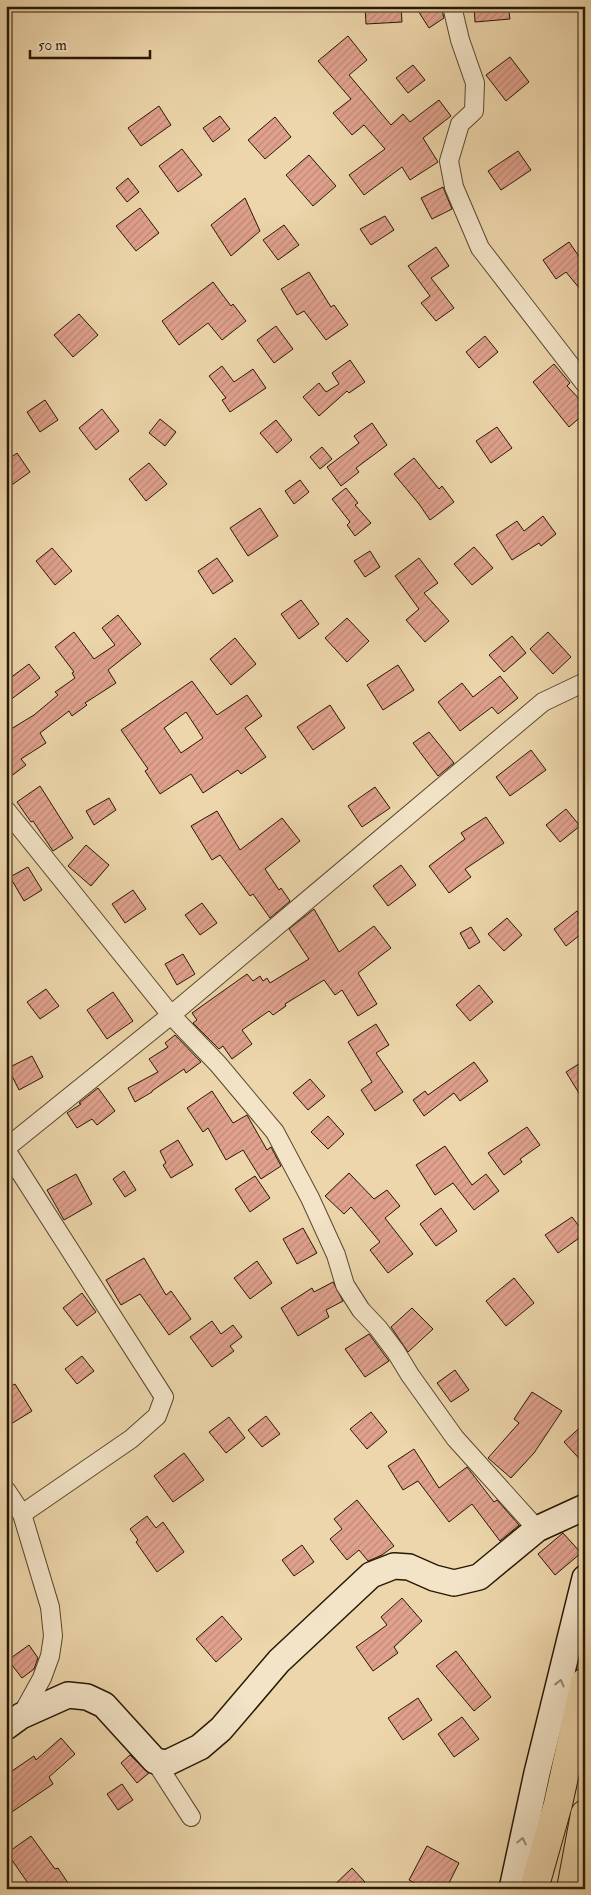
<svg xmlns="http://www.w3.org/2000/svg" width="591" height="1895" font-family="'IM FELL Double Pica',serif">
<style>
.building{fill:url(#building-hatch);stroke:#271804;fill-rule:evenodd}
.lines{fill:none;stroke-linecap:round;stroke-linejoin:round}
.street-casing{stroke:#58482e;stroke-width:20}
.secondary-casing{stroke:#271804;stroke-width:28}
.highway-casing{stroke:#271804;stroke-width:30}
.street{stroke:#f3e4c8;stroke-width:18}
.secondary{stroke:#f3e4c8;stroke-width:25}
.highway{stroke:#edd6ab;stroke-width:28}
.oneway{stroke:#978870}
</style>
<defs>
<pattern id="building-hatch" width="6" height="6" patternUnits="userSpaceOnUse" patternTransform="scale(1.25)"><rect width="6" height="6" fill="#e0a18d"/><path d="M-1 1l2-2M0 6l6-6M5 7l2-2" fill="none" stroke="#c08a78"/></pattern>
</defs>
<rect width="100%" height="100%" fill="#edd6ab"/>
<filter id="stains"><feTurbulence type="fractalNoise" baseFrequency=".004" numOctaves="4"/><feColorMatrix values="0 0 0 0 .2 0 0 0 0 .09 0 0 0 0 .02 0 0 0 .5 -.17"/></filter>
<radialGradient id="worn" r=".72"><stop offset=".6" stop-color="#630" stop-opacity="0"/><stop offset="1" stop-color="#630" stop-opacity=".3"/></radialGradient>
<!-- building -->
<g class="building">
<path d="M365 6H401L402 22 366 24Z"/>
<path d="M415 6H441L444 18 429 28Z"/>
<path d="M474 6H508L510 19 475 22Z"/>
<path d="M348 36 367 60 349 75 391 125 403 114 410 122 439 100 451 116 423 138 438 162 410 180 402 167 364 195 349 175 385 149 364 125 352 135 333 113 351 99 318 61Z"/>
<path d="M510 57 529 82 506 101 486 75Z"/>
<path d="M413 65 425 80 408 93 396 78Z"/>
<path d="M159 106 171 125 141 146 128 128Z"/>
<path d="M220 116 230 129 213 142 203 128Z"/>
<path d="M275 117 291 137 265 159 248 140Z"/>
<path d="M182 149 202 175 178 192 159 166Z"/>
<path d="M518 151 531 170 501 190 488 171Z"/>
<path d="M309 155 336 186 313 206 286 175Z"/>
<path d="M128 178 139 192 127 202 116 188Z"/>
<path d="M443 187 452 209 432 219 421 198Z"/>
<path d="M245 198 260 231 231 256 211 225Z"/>
<path d="M140 208 159 233 136 251 116 226Z"/>
<path d="M385 216 394 230 371 245 360 229Z"/>
<path d="M284 225 299 245 278 260 263 240Z"/>
<path d="M569 242 585 265V295L566 272 556 279 543 260Z"/>
<path d="M436 247 449 266 431 278 454 308 436 321 421 303 430 296 408 266Z"/>
<path d="M309 272 331 307 334 305 348 325 326 340 304 311 297 315 281 289Z"/>
<path d="M213 282 231 306 233 304 246 321 222 340 208 323 179 345 162 321Z"/>
<path d="M79 314 98 335 73 357 54 335Z"/>
<path d="M276 326 293 349 274 363 257 340Z"/>
<path d="M485 336 498 352 479 368 466 352Z"/>
<path d="M350 360 365 382 349 393 347 391 319 416 303 397 319 383 326 392 339 384 332 373Z"/>
<path d="M554 364 570 383 567 386 585 405V413L569 427 533 382Z"/>
<path d="M222 366 234 382 253 369 266 388 230 412 222 400 226 398 209 376Z"/>
<path d="M45 400 58 420 40 432 27 412Z"/>
<path d="M102 409 119 431 96 450 79 428Z"/>
<path d="M160 419 176 432 165 446 149 433Z"/>
<path d="M276 420 292 440 277 453 260 433Z"/>
<path d="M372 423 387 445 356 468 359 472 341 486 327 467 359 443 354 436Z"/>
<path d="M497 427 512 448 491 463 476 441Z"/>
<path d="M322 447 332 459 320 469 310 457Z"/>
<path d="M17 453 30 472 6 489V461Z"/>
<path d="M414 458 439 489 442 486 454 502 430 520 419 504 394 474Z"/>
<path d="M149 463 167 484 146 501 129 479Z"/>
<path d="M300 480 309 492 294 504 285 491Z"/>
<path d="M346 488 358 503 355 505 371 523 355 536 347 525 350 522 332 499Z"/>
<path d="M260 508 278 536 248 556 230 528Z"/>
<path d="M543 516 556 534 541 546 539 543 512 560 496 535 517 521 524 531Z"/>
<path d="M474 547 493 568 472 585 454 564Z"/>
<path d="M52 548 72 571 55 585 36 561Z"/>
<path d="M370 551 380 567 365 577 354 561Z"/>
<path d="M217 558 233 581 213 594 198 571Z"/>
<path d="M419 558 438 583 424 593 449 621 425 642 406 620 419 609 395 576Z"/>
<path d="M301 600 319 624 299 639 281 614Z"/>
<path d="M118 615 141 644 108 670 116 683 85 703 87 705 72 716 69 711 40 733 46 743 21 759 26 765 6 780V732L34 715 58 695 55 692 75 678 72 673 74 672 55 647 74 632 94 659 115 645 102 628Z"/>
<path d="M347 618 369 641 347 662 325 638Z"/>
<path d="M548 632 571 657 553 674 530 649Z"/>
<path d="M512 636 526 653 504 672 489 655Z"/>
<path d="M235 638 256 664 231 685 210 659Z"/>
<path d="M29 664 40 678 6 703V681Z"/>
<path d="M398 665 414 690 383 710 367 685Z"/>
<path d="M500 676 518 698 498 714 492 707 460 731 438 702 462 683 473 697Z"/>
<path d="M192 681 217 715 247 695 262 716 245 728 266 757 241 774 238 770 203 793 191 774 160 794 145 771 148 769 121 730ZM186 712 203 738 181 753 164 728Z"/>
<path d="M330 705 345 728 313 750 297 727Z"/>
<path d="M429 732 454 763 438 776 413 743Z"/>
<path d="M531 750 546 770 510 796 496 777Z"/>
<path d="M40 786 73 838 53 851 33 821 31 822 17 802Z"/>
<path d="M375 787 390 808 362 827 348 806Z"/>
<path d="M109 798 116 810 94 825 86 811Z"/>
<path d="M566 809 580 826 560 842 546 825Z"/>
<path d="M217 811 240 850 282 818 300 841 265 869 279 890 281 888 290 901 270 918 253 894 250 896 220 855 212 860 191 826Z"/>
<path d="M486 817 504 843 465 869 471 877 449 893 429 866 465 839 461 833Z"/>
<path d="M86 845 109 865 91 886 68 866Z"/>
<path d="M401 865 416 885 388 906 373 886Z"/>
<path d="M28 867 42 890 24 901 10 877Z"/>
<path d="M133 890 146 909 125 923 112 904Z"/>
<path d="M202 903 217 923 200 935 185 915Z"/>
<path d="M314 909 339 952 374 926 391 948 358 973 377 1004 358 1016 342 990 335 995 324 980 285 1004 286 1006 273 1015 269 1011 242 1030 252 1044 232 1059 223 1046 219 1049 193 1023 197 1020 192 1013 247 974 253 981 260 976 263 981 267 978 270 983 309 959 289 929Z"/>
<path d="M577 911 585 921V931L566 946 554 929Z"/>
<path d="M507 918 522 935 504 951 488 934Z"/>
<path d="M471 927 480 942 469 949 460 933Z"/>
<path d="M183 954 195 974 177 985 165 964Z"/>
<path d="M479 985 493 1002 470 1021 456 1005Z"/>
<path d="M46 989 59 1006 40 1019 27 1002Z"/>
<path d="M113 992 133 1021 107 1039 87 1010Z"/>
<path d="M376 1024 389 1045 376 1053 403 1092 375 1111 361 1090 372 1082 348 1042Z"/>
<path d="M175 1035 201 1062 186 1073 184 1069 152 1091V1092L135 1102 128 1088 158 1072 149 1059 168 1047 165 1043Z"/>
<path d="M32 1056 43 1077 19 1090 8 1068Z"/>
<path d="M585 1060V1103L566 1072Z"/>
<path d="M474 1062 488 1081 460 1101 454 1093 424 1116 413 1100 425 1091 428 1095Z"/>
<path d="M310 1079 325 1096 308 1110 293 1093Z"/>
<path d="M98 1088 115 1111 97 1125 92 1119 77 1128 67 1113 81 1104 79 1103Z"/>
<path d="M212 1091 233 1123 247 1115 267 1150 271 1147 281 1166 261 1179 243 1150 226 1160 208 1128 203 1132 187 1108Z"/>
<path d="M328 1116 344 1134 328 1149 311 1132Z"/>
<path d="M527 1127 540 1145 520 1159 522 1162 504 1175 488 1153Z"/>
<path d="M178 1140 193 1165 171 1178 163 1165 166 1163 160 1151Z"/>
<path d="M445 1146 472 1185 486 1174 499 1191 474 1210 453 1183 435 1195 416 1165Z"/>
<path d="M124 1171 136 1190 125 1197 113 1179Z"/>
<path d="M349 1173 374 1199 387 1190 400 1206 385 1218 413 1254 388 1273 370 1250 380 1242 351 1207 344 1214 325 1196Z"/>
<path d="M76 1174 92 1204 64 1220 47 1190Z"/>
<path d="M255 1176 270 1198 250 1212 235 1189Z"/>
<path d="M441 1208 457 1231 436 1246 420 1224Z"/>
<path d="M572 1217 585 1234 558 1253 545 1235Z"/>
<path d="M303 1228 317 1253 297 1264 283 1239Z"/>
<path d="M144 1258 166 1295 171 1291 191 1319 169 1335 140 1294 121 1305 106 1280Z"/>
<path d="M257 1261 272 1283 250 1299 234 1278Z"/>
<path d="M514 1278 534 1303 506 1326 486 1301Z"/>
<path d="M333 1282 343 1301 326 1310 329 1317 298 1336 281 1308 312 1288 314 1292Z"/>
<path d="M82 1293 96 1312 77 1326 63 1308Z"/>
<path d="M412 1308 433 1329 408 1352 391 1327Z"/>
<path d="M212 1321 221 1334 233 1325 242 1337 230 1346 234 1351 212 1367 190 1337Z"/>
<path d="M369 1334 389 1361 365 1377 345 1349Z"/>
<path d="M82 1356 94 1371 77 1384 65 1369Z"/>
<path d="M455 1370 469 1390 451 1402 437 1383Z"/>
<path d="M15 1384 32 1411 6 1427V1389Z"/>
<path d="M532 1392 562 1411 534 1453 511 1478 488 1458 519 1423 514 1419Z"/>
<path d="M371 1412 387 1432 367 1449 350 1429Z"/>
<path d="M266 1416 280 1434 262 1447 248 1430Z"/>
<path d="M229 1417 245 1438 226 1453 209 1432Z"/>
<path d="M585 1423V1465L564 1442Z"/>
<path d="M414 1449 439 1488 467 1467 494 1502 497 1500 519 1525 500 1541 472 1504 449 1522 418 1481 403 1490 388 1466Z"/>
<path d="M184 1453 204 1480 173 1502 154 1476Z"/>
<path d="M357 1500 394 1546 382 1555 368 1561 359 1550 347 1560 330 1539 342 1529 334 1519Z"/>
<path d="M147 1516 156 1528 163 1522 184 1552 157 1572 136 1542 138 1540 130 1529Z"/>
<path d="M563 1533 581 1553 555 1575 538 1554Z"/>
<path d="M302 1545 314 1562 294 1576 282 1560Z"/>
<path d="M402 1598 422 1621 394 1647 398 1653 373 1671 356 1647 387 1625 381 1617Z"/>
<path d="M222 1616 242 1639 216 1662 196 1639Z"/>
<path d="M29 1645 38 1658 34 1669 22 1678 8 1660Z"/>
<path d="M456 1651 491 1697 474 1711 436 1666Z"/>
<path d="M418 1698 432 1720 403 1740 388 1718Z"/>
<path d="M462 1717 479 1739 454 1757 438 1734Z"/>
<path d="M61 1738 75 1754 49 1777 53 1784 6 1816V1775L34 1756 36 1760Z"/>
<path d="M130 1755 149 1773 137 1783 121 1763Z"/>
<path d="M122 1784 133 1800 118 1810 107 1794Z"/>
<path d="M31 1836 55 1869 58 1868 72 1889H32L7 1853Z"/>
<path d="M427 1846 459 1863 446 1889H425L409 1880Z"/>
<path d="M352 1868 365 1882 358 1889H330Z"/>
</g>
<g class="lines">
<defs>
<g id="street">
<path d="M452 6 460 40 475 83 474 111 460 124 449 161 454 187 480 248 585 384"/>
<path d="M6 810 171 1015 218 1064 275 1132 310 1198 336 1255 345 1285 361 1310 378 1328 396 1352 410 1375 455 1438 537 1529"/>
<path d="M6 1148 171 1015 543 702 585 682"/>
<path d="M6 1150 164 1397 157 1416 131 1439 22 1514"/>
<path d="M6 1490 22 1514 50 1607 53 1636 50 1656 42 1678 21 1716"/>
<path d="M155 1761 191 1817"/>
</g>
<g id="secondary">
<path d="M6 1727 21 1716 68 1695 87 1697 104 1705 155 1761 167 1763 200 1747 221 1729 279 1661 371 1575 394 1566 409 1567 434 1578 454 1583 479 1577 537 1529 585 1507"/>
<path d="M512 1889 537 1773 585 1578"/>
</g>
<g id="highway">
<path d="M534 1889 558 1804 585 1682"/>
<path d="M571 1889 585 1814"/>
</g>
</defs>
<!-- street casing -->
<use href="#street" class="street-casing"/>
<!-- secondary casing -->
<use href="#secondary" class="secondary-casing"/>
<!-- highway casing -->
<use href="#highway" class="highway-casing"/>
<!-- street -->
<use href="#street" class="street"/>
<!-- secondary -->
<use href="#secondary" class="secondary"/>
<!-- highway -->
<use href="#highway" class="highway"/>
</g>
<!-- one-way arrows -->
<defs><path id="oneway-chevron" d="M-2-3.5L2.5 0L-2 3.5" fill="none" stroke-width="1.6" stroke-linecap="round" stroke-linejoin="round" transform="scale(1.25)"/></defs>
<g class="oneway">
<use href="#oneway-chevron" transform="translate(560 1683) rotate(-76)"/>
<use href="#oneway-chevron" transform="translate(522 1841) rotate(-78)"/>
</g>
<!-- margin -->
<rect width="591" height="1895" fill="none" stroke="#edd6ab" stroke-width="25"/>
<rect x="8" y="8" width="576" height="1880" fill="none" stroke="#271804" stroke-width="2.5"/>
<rect x="12" y="12" width="566" height="1870" fill="none" stroke="#271804"/>
<!-- scale -->
<path d="M30 50v8h120v-8" fill="none" stroke="#271804" stroke-width="2.5"/>
<text x="38" y="50" font-size="15" fill="#271804" stroke="#f3e4c8" stroke-width="4" paint-order="stroke">50 m</text>
<rect width="100%" height="100%" filter="url(#stains)"/>
<rect width="100%" height="100%" fill="url(#worn)"/>
</svg>
